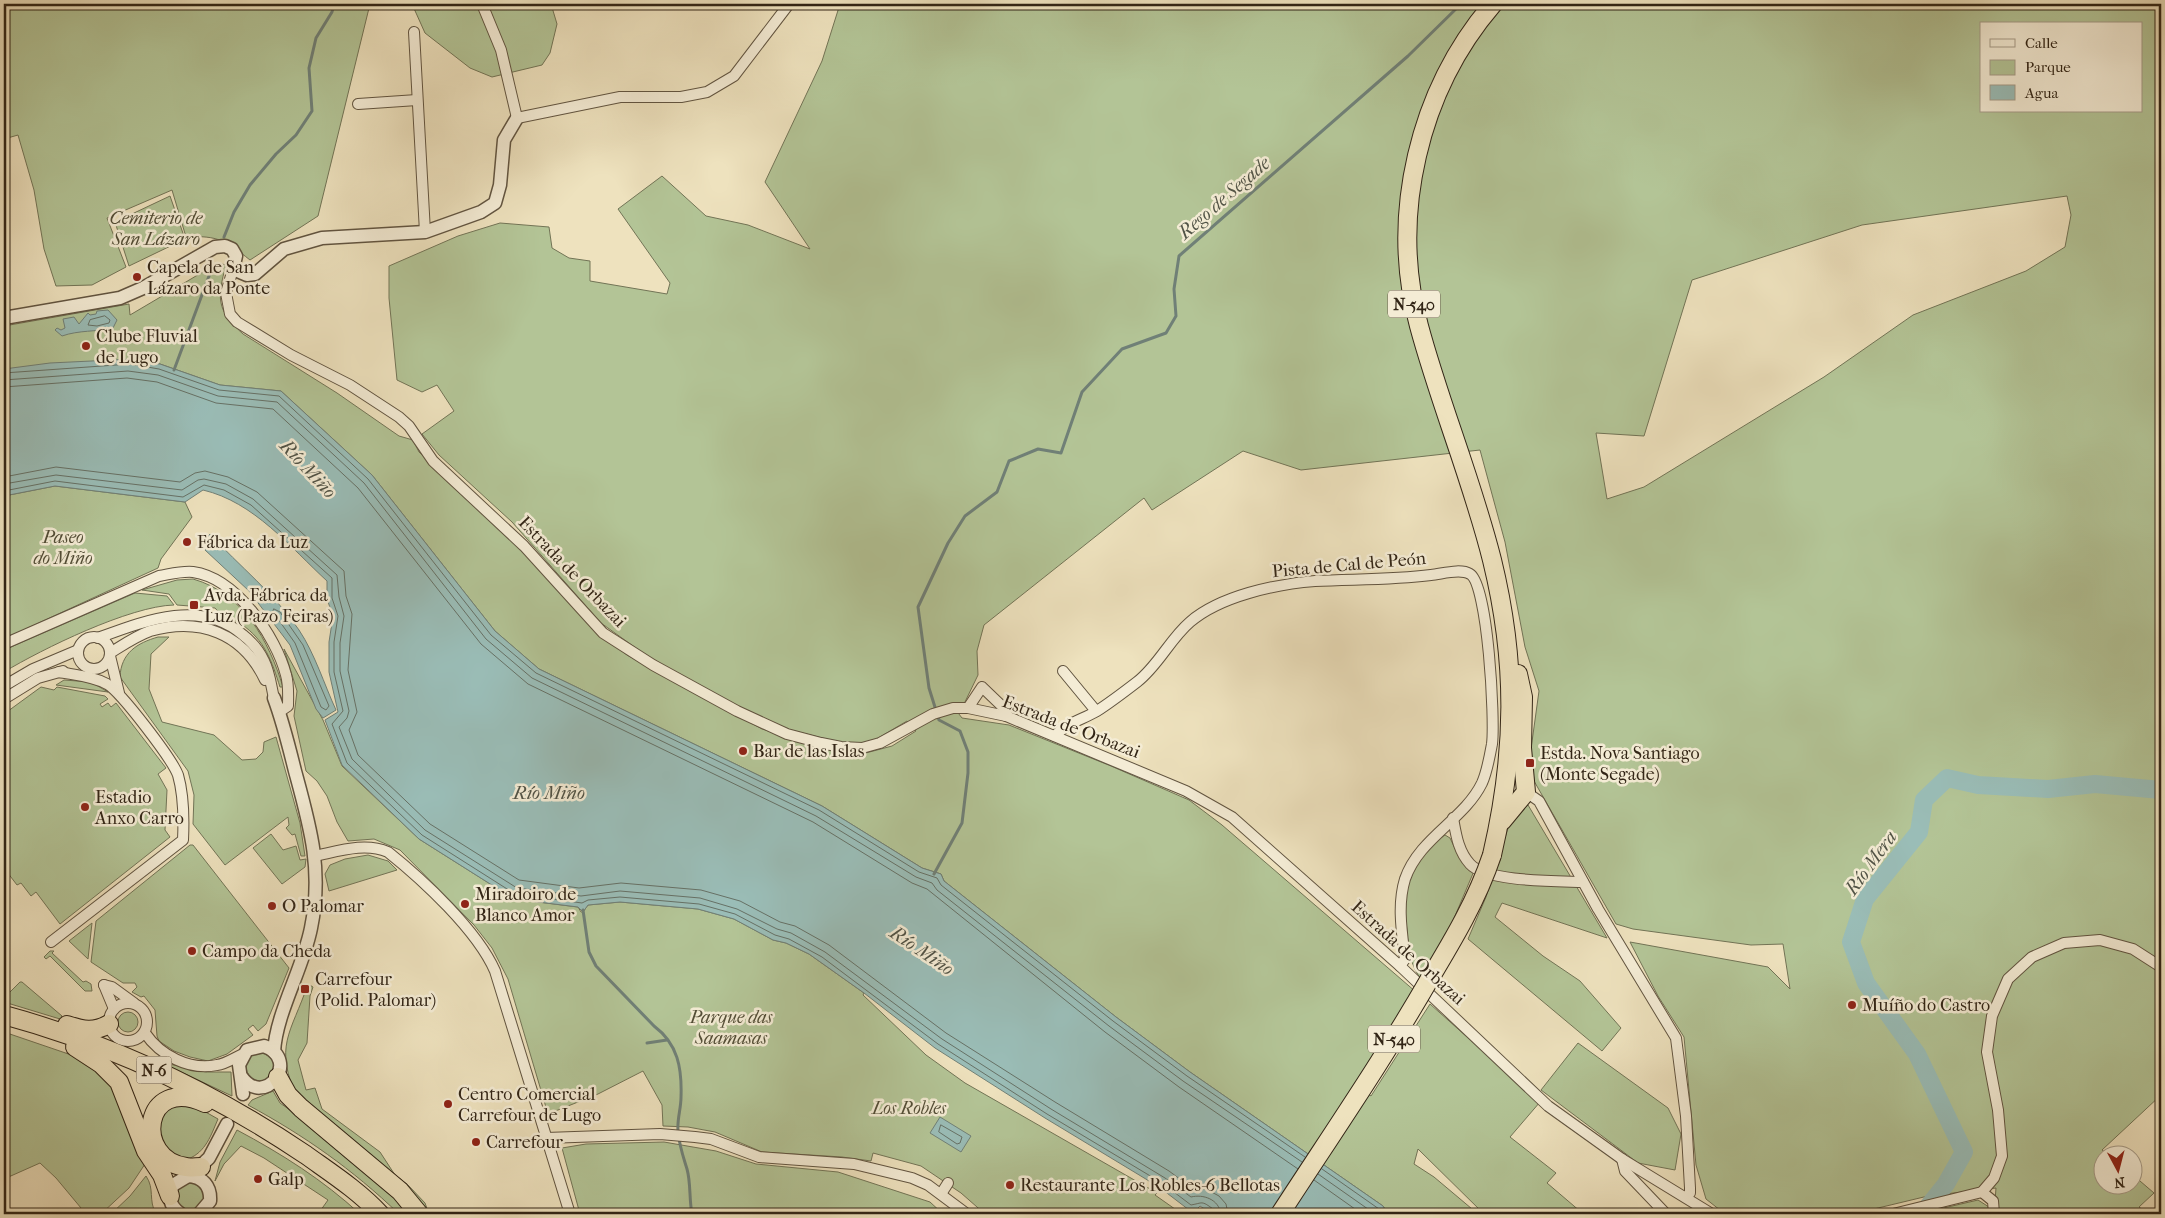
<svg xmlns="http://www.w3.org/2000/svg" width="2165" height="1218" font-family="'IM FELL French Canon',serif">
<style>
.green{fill:#b3c496;stroke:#727456;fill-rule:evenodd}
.water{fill:#9abdb7;stroke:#708077}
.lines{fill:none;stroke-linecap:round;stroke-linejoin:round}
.shore{stroke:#667166;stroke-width:1}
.stream{stroke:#708077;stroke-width:3}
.river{stroke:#9abdb7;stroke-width:18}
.minor-casing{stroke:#615440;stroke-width:12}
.tertiary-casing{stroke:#615440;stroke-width:15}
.trunk-casing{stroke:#322516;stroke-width:20}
.minor{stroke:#f4ecd5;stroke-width:10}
.tertiary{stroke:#f4ecd5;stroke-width:12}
.trunk{stroke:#eee2be;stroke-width:18}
.trunk-bridge-casing{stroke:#322516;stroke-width:20;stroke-linecap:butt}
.trunk-bridge{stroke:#eee2be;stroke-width:18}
.poi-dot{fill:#8f2418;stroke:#f4ecd5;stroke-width:2}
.labels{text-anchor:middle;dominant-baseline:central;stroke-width:5;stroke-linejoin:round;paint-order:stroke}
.shield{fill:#f4ecd5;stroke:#6c614f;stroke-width:1}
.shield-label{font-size:16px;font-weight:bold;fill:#322516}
.park-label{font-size:18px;font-style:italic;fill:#524d36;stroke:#f4ecd5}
.poi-label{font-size:18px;fill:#322516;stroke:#f4ecd5;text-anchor:start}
.street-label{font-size:18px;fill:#322516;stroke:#f4ecd5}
.water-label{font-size:19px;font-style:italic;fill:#515346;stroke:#f4ecd5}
</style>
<rect width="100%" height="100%" fill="#eee2be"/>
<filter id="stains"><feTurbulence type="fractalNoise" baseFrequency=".004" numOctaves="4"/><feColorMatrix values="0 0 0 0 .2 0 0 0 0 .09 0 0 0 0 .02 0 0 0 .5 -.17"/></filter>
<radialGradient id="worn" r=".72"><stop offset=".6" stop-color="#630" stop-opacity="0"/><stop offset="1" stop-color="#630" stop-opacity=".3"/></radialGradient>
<!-- green -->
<g class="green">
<path d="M4 4H370L318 216 250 260C226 241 218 235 186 237L172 190 107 218 126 267 92 285 56 286 44 249 34 190 18 135 4 139Z"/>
<path d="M412 4H551L557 24 550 53 542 65 492 77 470 68 425 33Z"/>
<path d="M840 4H2161V1095L2102 1150 2109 1155 2102 1156V1186H2132L2133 1175 2154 1193 2139 1207 2148 1214H1994L1996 1188 1928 1196 1853 1214H1725L1706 1199 1696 1165 1684 1037 1658 996 1630 942 1768 967 1790 989 1783 944 1751 945 1633 929 1616 924 1534 781 1531 749 1539 691 1525 647 1505 542 1480 450 1301 470 1243 451 1152 510 1144 498 984 625 977 651 978 675 964 704 952 705 962 718 1009 725 1111 766 1189 800 1222 825 1416 992 1357 1086 1371 1096 1430 1004 1540 1102 1510 1137 1556 1173 1547 1183 1581 1212 1579 1214H1484L1418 1149 1414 1164 1434 1177 1478 1214H1388L1383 1206 1190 1072 1116 1017 944 881 941 874 922 868 822 806 539 669 495 631 372 475 281 391 220 385 160 364 136 362 4 369V326L129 304 130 315 218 263 226 265C217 298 216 310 243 334L337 393 399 436 413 440 419 452 513 539 605 638 627 655 762 729 841 753 862 754 892 746 916 731 907 721 873 741 853 745 826 739 787 729 725 700 647 656 601 623 512 522 439 455 422 434 454 411 437 385 422 392 397 380 389 298V266L458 236 500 223 549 227 552 248 569 258 590 261V281L667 294 670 283 618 209 662 176 706 216 748 225 810 249 765 182 822 61ZM1981 24H2141V111H1981ZM2067 196 2071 215 2065 247 2026 271 1913 315 1824 377 1644 487 1607 499 1596 433 1644 436 1692 280 1862 225Z"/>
<path d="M170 196 185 239 129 266 115 222Z"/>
<path d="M55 486 185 502 192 517 161 559 158 568 4 639V496Z"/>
<path d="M193 579C243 593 269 641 283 687H280C272 662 265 640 241 624 233 619 221 616 215 608L177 605 169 594 142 590 177 580Z"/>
<path d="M135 593 167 596 174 605C130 606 42 649 4 672V650Z"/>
<path d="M158 637H169L151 654 149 689 162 722 214 735 242 760 256 759 263 752 264 742 276 737 300 823 305 856H301L295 834 292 835 286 828 289 825 288 817 225 865 193 824 194 795 188 771 120 677C121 653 137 643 158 637Z"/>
<path d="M284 649 323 720 342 766 419 839 514 899 578 907 581 912H583L588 905 620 902 698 909 734 919 773 940 786 943 809 954 864 993 863 995 926 1055 965 1083 1157 1193 1155 1195 1182 1214H985L961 1193 921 1166 873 1153 871 1161 842 1157 762 1152 715 1132 688 1127 663 1126 662 1105 643 1071 598 1094 548 1114 508 979 492 948 474 925 400 850 374 839 348 841 337 822 327 796 317 781 306 771 294 716 297 691Z"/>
<path d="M64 680 91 682 108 692 56 685Z"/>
<path d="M41 687 54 690 57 687 105 696 108 699 100 704 102 707 108 703 111 707 116 703 166 768 158 774 167 790 165 830 170 837 60 924 36 892 31 896 21 883 17 885 4 868V714Z"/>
<path d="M1528 805 1607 938 1502 903 1495 917 1543 956 1580 981 1621 1028 1602 1051 1468 939 1486 897 1511 819Z"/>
<path d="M271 834 283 850 296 846 300 860 306 859 305 867 282 884 253 848Z"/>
<path d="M1445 835 1450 838 1459 857 1474 871 1444 942 1422 981C1410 964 1408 950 1407 930 1406 920 1403 909 1405 899 1408 875 1424 849 1445 835Z"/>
<path d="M190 845H193L289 968 266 1024 258 1031 253 1025 248 1029 253 1035 227 1054 208 1061 190 1057 174 1051 159 1041 157 1036 155 1010 144 996 141 997 132 992 137 987 135 983H123L91 962 96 921Z"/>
<path d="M368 855 388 861 397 870 329 891 325 874 330 865 345 859Z"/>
<path d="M92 923 88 959 69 941Z"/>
<path d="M50 951H54L52 953 83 982 86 981 91 984 92 991H85L50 956 46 959 44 957Z"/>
<path d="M20 982H22L62 1016 60 1019 4 1002V998Z"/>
<path d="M308 984 313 987 310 996 307 1043 298 1060 306 1090 315 1088 322 1109 380 1152 395 1175 408 1185 425 1203 429 1214H424L298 1100C273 1045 291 1034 308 984Z"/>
<circle cx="128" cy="1022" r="10"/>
<path d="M4 1032 89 1061 119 1092 145 1164 129 1188 101 1214H86L56 1178 40 1163 4 1179Z"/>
<path d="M1578 1043 1668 1108 1681 1134 1675 1170 1638 1163 1541 1090Z"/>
<circle cx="260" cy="1067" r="14"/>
<path d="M160 1062 206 1072H231L232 1096Z"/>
<path d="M273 1091 280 1103 348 1151 412 1214H399C352 1169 305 1136 248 1105L252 1100Z"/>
<path d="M173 1103 202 1110 218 1119C211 1135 206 1152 188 1159 164 1153 159 1143 157 1120Z"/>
<path d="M237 1130C282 1154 323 1180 360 1214H318L328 1200 264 1158 241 1146 224 1164 215 1181 220 1162Z"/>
<path d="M664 1142 716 1151 756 1164 838 1172 930 1202 943 1214H580L562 1148 586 1144Z"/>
<path d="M146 1176C155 1189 148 1200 156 1214H111L130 1196Z"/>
<circle cx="189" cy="1197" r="15"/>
<path d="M1978 1200 1989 1207 1991 1214H1918Z"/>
</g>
<!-- water -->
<g class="water">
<path d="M108 310 117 320 113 328C96 332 79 330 62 336L55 330 57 328 61 330 65 328 63 319 74 317 79 324 88 313 90 315 96 314 97 311Z"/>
<path d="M133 359 136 362 160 364 220 385 281 391 372 475 495 631 539 669 822 806 922 868 941 874 944 881 1116 1017 1190 1072 1383 1206 1388 1214H1212L1200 1206 1193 1213 1159 1187 1045 1118 935 1048 864 993 809 954 786 943 773 940 734 919 698 909 620 902 588 905 583 912 578 907 514 899 419 839 342 765 325 720 338 712 329 672V642L333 616 327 599V581C290 547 254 502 203 490L185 502 55 486 4 496V369L50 363Z"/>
<path d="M210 534C239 566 274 593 299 630 315 654 324 684 336 710L323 718 316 709 290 645 249 591 205 550 206 548 202 544Z"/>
<path d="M940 1117 971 1136 961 1152 930 1133Z"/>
</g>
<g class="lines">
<!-- shore -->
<g class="shore">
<path d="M105 316 110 320 109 323 97 326 88 325 90 320Z"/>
<path d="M4 373 130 364 159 369 219 390 279 396 368 479 491 635 536 673 819 810 919 872 937 878 941 885 1113 1021 1187 1076 1305 1157"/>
<path d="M4 380 128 371 158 375 218 396 277 402 364 483 486 639 532 678 816 816 916 877 932 883 937 890 1109 1026 1183 1081 1302 1162"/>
<path d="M4 387 127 378 157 382 216 403 273 409 358 488 481 644 528 684 813 822 912 883 927 889 1105 1032 1179 1087 1298 1169"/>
<path d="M4 477 56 467 180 482 195 473 205 471 228 477 257 492 344 571 346 596 352 614 348 670 357 712 349 730 358 755 430 824 519 880 579 888 621 883 701 890 740 901 780 922 795 926 829 945 946 1033 1055 1102 1169 1171 1192 1188 1206 1189 1219 1196 1226 1204 1228 1214"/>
<path d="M4 484 56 475 182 490 198 480 204 479 226 484 253 499 337 575 339 597 344 616 340 643V671L349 711 347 718 339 727 352 759 425 830 517 888 581 896 620 891 700 898 737 909 777 929 791 933 825 952 942 1039 1051 1109 1165 1178 1191 1197C1203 1194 1219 1199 1221 1214"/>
<path d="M4 491 55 481 183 497 204 485 224 490 251 505 332 578V598L338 616 334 642V672L343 711 332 724 347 763 422 835 515 894 582 903 588 900 620 897 699 904 735 914 775 935 789 939 822 957 938 1044 1047 1114 1162 1183 1191 1205C1203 1203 1201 1200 1213 1209L1214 1214"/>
<path d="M274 609 280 612 303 645 329 706 326 710 321 707 295 643 273 612Z"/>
<path d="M941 1125 962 1137 960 1143 957 1144 939 1132Z"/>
<path d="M1322 1169 1379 1209 1382 1214"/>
<path d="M1318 1174 1375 1214"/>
<path d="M1314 1180 1362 1214"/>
</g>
<!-- stream -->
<g class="stream">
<path d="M224 237 234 212 250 185 276 154 296 135 312 111 309 68 316 38 332 12 334 4"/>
<path d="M174 370 212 268"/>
<path d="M934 874 962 823 968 773V752L960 731 939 720 929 688 918 607 948 543 965 516 997 492 1009 461 1038 449 1061 453 1082 392 1122 349 1166 333 1176 316 1174 289 1179 256 1408 56 1461 4"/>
<path d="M583 910 589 952 596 966 654 1026C678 1044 682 1068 681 1097 681 1109 677 1119 678 1131 679 1145 683 1156 687 1169 691 1183 689 1199 692 1214"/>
<path d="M647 1043 667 1040"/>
</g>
<!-- river -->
<path class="river" d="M1922 1214 1946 1184 1964 1152 1917 1054 1866 983 1851 942 1865 899 1919 832 1924 800 1947 778 1978 785 2048 789 2095 784 2161 790"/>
<defs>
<g id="minor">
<path d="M482 4 501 50 517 118 620 97H681L707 92 734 76 789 4"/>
<path d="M414 32 425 232"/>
<path d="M358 104 417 100"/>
<path d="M233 269 226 293 230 314 237 322 291 355 350 385 399 417 409 426 433 461 524 546 603 633 653 665 737 711 787 734 821 743 841 747 862 748 880 743 933 714 953 708H968L1006 716 1186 791 1232 817 1400 966 1548 1106 1622 1159 1712 1214"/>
<circle cx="94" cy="653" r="16"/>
<path d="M98 638C144 621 201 598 243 635 252 642 259 650 264 661 270 673 271 686 274 698"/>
<path d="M4 644 159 576C171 574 181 571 193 572 236 578 276 636 286 675 289 685 288 696 288 706L279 712"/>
<path d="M110 653C123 645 136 636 150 631 200 617 243 633 265 680"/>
<path d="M110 656 119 693"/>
<path d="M1063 671 1096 711"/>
<path d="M4 686 33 669 78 650"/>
<path d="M4 699 38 678 63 671"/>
<path d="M968 708 982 687 1007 711 1006 716"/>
<path d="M1055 736C1066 723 1084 719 1097 711 1111 702 1124 692 1137 682 1158 666 1170 639 1190 622 1220 596 1276 584 1315 581 1354 579 1392 580 1431 575 1442 574 1460 568 1470 574 1488 584 1495 720 1492 744 1490 755 1487 772 1482 783 1464 820 1419 838 1405 879 1397 905 1402 933 1405 959L1400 966"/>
<path d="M1526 792 1539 801 1598 909 1676 1038 1686 1116 1690 1188V1193L1686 1197"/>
<path d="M1453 818C1456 834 1458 851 1470 864 1486 882 1558 881 1583 882"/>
<path d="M315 856C339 851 365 842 388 852 423 880 477 930 495 971L570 1214"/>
<path d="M51 942 183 840C184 819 184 796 178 775 172 759 121 692 107 684 92 676 75 675 59 672"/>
<path d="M104 985 112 987 134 1003"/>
<path d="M104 985 114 1009"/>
<circle cx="128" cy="1022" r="19"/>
<path d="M145 1033C160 1055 189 1071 217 1065 226 1064 234 1058 243 1054"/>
<path d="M546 1138 660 1134 695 1137 711 1139 759 1157 854 1164 912 1178 928 1185 967 1214"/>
<path d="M1622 1159 1625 1171 1666 1214"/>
<path d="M1982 1192 1993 1201 1994 1214"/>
<path d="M941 1194 948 1183"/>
<path d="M1893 1214 1982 1192 1994 1178 2002 1156 1998 1110 1987 1052 1992 1016 2008 979 2032 957 2064 943 2100 940 2133 949 2161 967"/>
</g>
<g id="tertiary">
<path d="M4 318 120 298 143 288 215 247 225 246 232 249 236 256 233 269 247 275 255 274 284 249 322 238 425 232 481 212 495 203 500 185 504 140 517 118"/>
<path d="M274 698C283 722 289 747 295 771 310 826 323 870 311 928 303 969 276 1013 274 1052"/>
<path d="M241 1076C264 1110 302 1060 264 1046L247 1050 239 1065 243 1094"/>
<path d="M188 1176C203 1177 211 1186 210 1201L199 1214"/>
<path d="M181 1214C170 1207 167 1197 173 1185L193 1173 209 1158 227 1124"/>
</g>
<g id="trunk">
<path d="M1502 821 1526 792 1522 748 1523 697 1518 674"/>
<path d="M1492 855C1516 752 1517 662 1492 560 1472 480 1440 404 1419 326 1389 215 1419 90 1493 4"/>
<path d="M4 1015C111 1044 214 1093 306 1155 331 1173 359 1191 380 1214"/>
<path d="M67 1025C83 1030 93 1033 109 1024"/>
<path d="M75 1047 101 1064 119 1082 146 1151 162 1175 170 1196"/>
<path d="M278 1077 288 1095 301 1108 400 1191 419 1214"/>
<path d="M201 1167C196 1167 190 1168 186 1167 133 1160 142 1074 205 1103"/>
</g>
</defs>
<!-- minor casing -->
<use href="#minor" class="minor-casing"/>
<!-- tertiary casing -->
<use href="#tertiary" class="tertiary-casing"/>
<!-- trunk casing -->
<use href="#trunk" class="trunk-casing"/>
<!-- minor -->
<use href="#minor" class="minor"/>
<!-- tertiary -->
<use href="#tertiary" class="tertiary"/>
<!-- trunk -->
<use href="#trunk" class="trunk"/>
<defs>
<path id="trunk-bridge" d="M1280 1214C1330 1137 1383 1060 1429 980 1453 940 1477 900 1492 855"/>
</defs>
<!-- trunk-bridge casing -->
<use href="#trunk-bridge" class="trunk-bridge-casing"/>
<!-- trunk-bridge -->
<use href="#trunk-bridge" class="trunk-bridge"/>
</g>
<!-- markers -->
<g class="poi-dot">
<circle cx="137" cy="277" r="5"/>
<circle cx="86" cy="346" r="5"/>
<circle cx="187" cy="542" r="5"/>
<rect x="189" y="600" width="10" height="10" rx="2.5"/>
<circle cx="743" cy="751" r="5"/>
<rect x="1525" y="758" width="10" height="10" rx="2.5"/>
<circle cx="85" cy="807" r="5"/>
<circle cx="465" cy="904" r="5"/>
<circle cx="272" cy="906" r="5"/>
<circle cx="192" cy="951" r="5"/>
<rect x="300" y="984" width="10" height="10" rx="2.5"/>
<circle cx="1852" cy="1005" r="5"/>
<circle cx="448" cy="1104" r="5"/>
<circle cx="476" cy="1142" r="5"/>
<circle cx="258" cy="1179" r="5"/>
<circle cx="1010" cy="1185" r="5"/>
</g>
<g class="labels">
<!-- shield labels -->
<g class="shield">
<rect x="1388" y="290.5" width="52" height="27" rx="4"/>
<rect x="1368" y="1025.5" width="52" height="27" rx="4"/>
<rect x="136.5" y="1056.5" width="35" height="27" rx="4"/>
</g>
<g class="shield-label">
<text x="1414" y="304">N-540</text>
<text x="1394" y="1039">N-540</text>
<text x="154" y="1070">N-6</text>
</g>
<!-- park labels -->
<g class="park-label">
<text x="156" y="218">Cemiterio de<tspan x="156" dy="21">San Lázaro</tspan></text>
<text x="63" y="537">Paseo<tspan x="63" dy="21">do Miño</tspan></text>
<text x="731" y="1017">Parque das<tspan x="731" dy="21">Saamasas</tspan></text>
<text x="909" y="1108">Los Robles</text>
</g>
<!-- poi labels -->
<g class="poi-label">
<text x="147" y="267">Capela de San<tspan x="147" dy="21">Lázaro da Ponte</tspan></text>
<text x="96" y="336">Clube Fluvial<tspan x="96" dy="21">de Lugo</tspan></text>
<text x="197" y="542">Fábrica da Luz</text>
<text x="204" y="595">Avda. Fábrica da<tspan x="204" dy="21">Luz (Pazo Feiras)</tspan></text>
<text x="753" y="751">Bar de las Islas</text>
<text x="1540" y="753">Estda. Nova Santiago<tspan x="1540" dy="21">(Monte Segade)</tspan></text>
<text x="95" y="797">Estadio<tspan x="95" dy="21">Anxo Carro</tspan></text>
<text x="475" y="894">Miradoiro de<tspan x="475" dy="21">Blanco Amor</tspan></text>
<text x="282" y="906">O Palomar</text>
<text x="202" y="951">Campo da Cheda</text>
<text x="315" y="979">Carrefour<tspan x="315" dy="21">(Polid. Palomar)</tspan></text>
<text x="1862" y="1005">Muíño do Castro</text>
<text x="458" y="1094">Centro Comercial<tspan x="458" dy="21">Carrefour de Lugo</tspan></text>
<text x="486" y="1142">Carrefour</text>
<text x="268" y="1179">Galp</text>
<text x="1020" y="1185">Restaurante Los Robles-6 Bellotas</text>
</g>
<!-- street labels -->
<g class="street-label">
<text transform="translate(1349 565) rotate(-5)">Pista de Cal de Peón</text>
<text transform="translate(572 572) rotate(46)">Estrada de Orbazai</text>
<text transform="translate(1071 727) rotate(21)">Estrada de Orbazai</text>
<text transform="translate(1408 953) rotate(42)">Estrada de Orbazai</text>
</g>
<!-- water labels -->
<g class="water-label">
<text transform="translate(1224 198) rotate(-41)">Rego de Segade</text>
<text transform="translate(308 469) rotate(47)">Río Miño</text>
<text x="549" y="793">Río Miño</text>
<text transform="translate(1871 863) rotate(-54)">Río Mera</text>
<text transform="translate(922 951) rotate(34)">Río Miño</text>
</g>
</g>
<!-- margin -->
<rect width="2165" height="1218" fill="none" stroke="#eee2be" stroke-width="20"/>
<rect x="5" y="5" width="2155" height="1208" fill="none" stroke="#322516" stroke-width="2.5"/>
<rect x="10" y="10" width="2145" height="1198" fill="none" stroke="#322516"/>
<!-- legend -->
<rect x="1980" y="22" width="162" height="90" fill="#f4ecd5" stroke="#a69c89"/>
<rect x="1990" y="39" width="25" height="8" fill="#f4ecd5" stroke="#a69c89"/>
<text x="2025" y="48" font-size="15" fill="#322516">Calle</text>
<rect x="1990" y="60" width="25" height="15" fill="#b3c496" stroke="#a69c89"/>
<text x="2025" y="72" font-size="15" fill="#322516">Parque</text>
<rect x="1990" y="85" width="25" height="15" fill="#9abdb7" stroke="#a69c89"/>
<text x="2025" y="98" font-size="15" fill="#322516">Agua</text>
<!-- north arrow -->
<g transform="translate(2118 1170) rotate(173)"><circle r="24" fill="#f4ecd5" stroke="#a69c89"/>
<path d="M0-4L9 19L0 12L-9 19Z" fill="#8f2418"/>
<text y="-8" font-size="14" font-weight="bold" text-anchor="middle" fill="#322516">N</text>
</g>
<rect width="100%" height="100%" filter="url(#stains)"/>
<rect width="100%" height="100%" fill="url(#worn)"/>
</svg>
